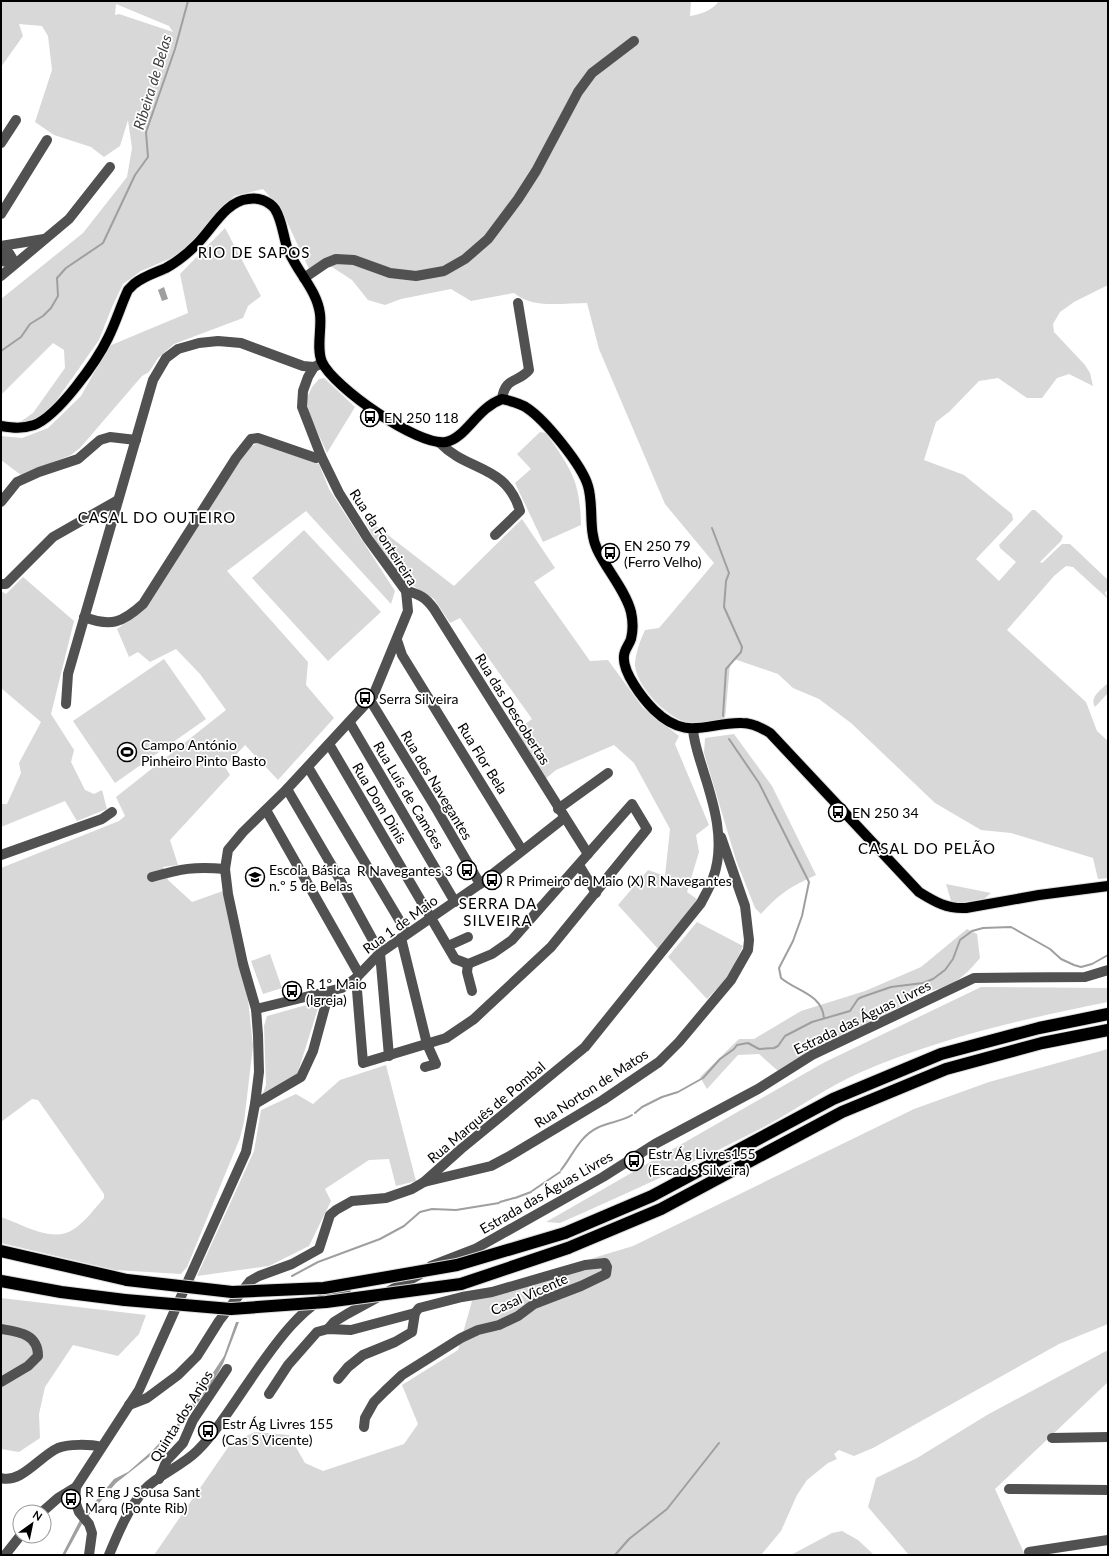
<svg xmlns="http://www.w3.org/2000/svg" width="1109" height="1556" font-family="Lato,sans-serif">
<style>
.green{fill:#d8d8d8;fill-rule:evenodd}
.water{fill:#9f9f9f}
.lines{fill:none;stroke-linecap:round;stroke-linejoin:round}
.stream{stroke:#9f9f9f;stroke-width:2}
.major-casing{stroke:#dbdbdb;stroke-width:12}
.highway-casing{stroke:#dbdbdb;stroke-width:14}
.minor{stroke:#515151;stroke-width:10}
.major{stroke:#000;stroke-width:10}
.highway{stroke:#000;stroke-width:12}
.highway-bridge-casing{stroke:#dbdbdb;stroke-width:14;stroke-linecap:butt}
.highway-bridge{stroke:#000;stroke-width:12}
.labels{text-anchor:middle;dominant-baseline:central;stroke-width:3.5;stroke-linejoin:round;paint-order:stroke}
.poi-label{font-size:14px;fill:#000;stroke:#fff;text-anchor:start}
.street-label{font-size:14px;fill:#000;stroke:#fff}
.water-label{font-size:15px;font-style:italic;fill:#404040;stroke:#fff}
.neighbourhood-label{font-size:15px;letter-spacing:1px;fill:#000;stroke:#fff}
</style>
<rect width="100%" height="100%" fill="#fff"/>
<!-- green -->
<g class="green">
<path d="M1 1H691L690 16C701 14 712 11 719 1H1108V285L1074 302 1060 312 1053 324 1054 332 1085 365 1090 373 1093 386 1069 374 1057 378 1042 398H1027L998 378 979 381 950 411 936 422 924 460 964 475 1012 514 1013 520 976 559 999 581 1016 562 1000 548 999 545 1032 510H1035L1063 536 1061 541 1040 562 1042 563 1062 544H1070L1108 580V589L1105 593 1108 599 1073 567 1066 566 1054 576 1007 630 1086 702 1097 731 1108 741V878L1098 879 1093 858 1011 833 981 830 935 803 851 723 819 699 793 688 778 674 734 659 730 665 725 719C714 720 702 724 691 723 669 721 637 687 635 666 635 654 640 641 645 630L659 628 714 563 665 504 599 349 587 303C563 303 532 309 514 293L471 301 451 289 401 299 385 305 368 300 352 280 332 267 309 269 281 209 263 189 234 196 185 249 169 259 141 271 123 284 112 307 99 340 54 404 39 417 16 425 33 413 65 368 64 350 53 343 1 395V299L83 233 127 177 132 148 128 120 120 146 104 157 91 147 54 135 35 122 52 70 48 36 42 26 19 24 23 36 1 67ZM116 4 169 26 173 32 119 14 115 15Z"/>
<path d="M225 228 261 296 248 306 243 318 174 344 158 358 149 372 142 376 80 448 71 455 21 475 1 460V436L22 438 48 428 81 396 109 346 188 313 180 274Z"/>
<path d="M324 378 355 407 327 453 309 414 306 400 312 387 319 379Z"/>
<path d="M540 432 546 433C571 469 580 480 581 525L543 542 515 483 531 469 517 454Z"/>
<path d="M259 443 319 464 329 489 395 591 391 604 306 511 227 571 308 662 306 685 334 718 278 780 245 745 225 767 230 775 170 840 178 865 163 867 168 880 192 902 223 891 248 999 253 1046 244 1122 240 1138 187 1267 181 1274 115 1270 1 1243V1217C22 1224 53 1244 74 1229 85 1222 95 1208 104 1198V1194L38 1100 32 1099 1 1122V868L119 821 125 816 116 797 226 710 200 674 176 649 150 662 138 652 129 657 117 629 141 612 247 448Z"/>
<path d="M362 515 454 586 522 519 555 568 534 582 590 661 608 660 643 708 679 736 675 744 709 825 696 835 699 852 687 892 698 900 659 950 618 905 648 870 665 876 670 829 634 763 614 745 556 770 544 780 516 731 532 719 460 618 450 623 434 599 410 584 385 560Z"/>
<path d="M304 530 381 612 328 661 252 578Z"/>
<path d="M23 577 74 621 51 714 74 750 71 762 85 790 94 794 102 790 107 809 77 821 65 801 1 827V804H7L21 773 19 763 41 722 1 688V591L6 594Z"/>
<path d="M164 659 206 719 115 783 73 721Z"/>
<path d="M1108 683V693L1095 707C1089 697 1102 689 1108 683Z"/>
<path d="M734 734 772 786 816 875C790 887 780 893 761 914L755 908 736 860 704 753 705 738Z"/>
<path d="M946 884 991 893 984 899 952 904Z"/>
<path d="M697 922 743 946 729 976 707 999 668 957Z"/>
<path d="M967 929 977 934 980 958C961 981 953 984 926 993L778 1071 759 1054 738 1055 707 1089 700 1077 739 1039H754L801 1011 865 991 921 967Z"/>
<path d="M270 954 282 988 263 994 251 961Z"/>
<path d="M981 987 1108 988V1002C1023 1019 939 1038 859 1073 825 1088 795 1111 762 1128 696 1162 628 1193 560 1223L546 1222 823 1063Z"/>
<path d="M310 1004 319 1005 297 1075 263 1093 266 1085 264 1026 267 1016Z"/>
<path d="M1108 1049V1324L1059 1344 873 1448 854 1456 839 1450 834 1454 837 1459 828 1463 807 1480 797 1495 781 1531 761 1555H154L231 1443 255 1432 289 1435 305 1463 323 1471 404 1444 418 1424 402 1385 458 1350 475 1291 514 1282 633 1246 914 1109 989 1082Z"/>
<path d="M386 1065 416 1181 396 1186 389 1159 369 1160 325 1189 331 1201 309 1246 269 1266 197 1276 254 1151 261 1110 296 1094 313 1104 340 1080Z"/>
<path d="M1 1298 146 1315 139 1334 118 1356 73 1345 45 1387 39 1414 40 1438 19 1452 1 1449Z"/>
<path d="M1108 1350V1382L995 1489 1025 1555H909L868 1507 876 1478 917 1458 987 1415Z"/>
<path d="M842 1531 858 1540 874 1555H791L832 1533Z"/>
</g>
<!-- water -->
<g class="water">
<path d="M164 287 168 299 162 301 158 290Z"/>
<path d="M236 1322H239L223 1364 212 1383 185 1420 154 1453 116 1483 83 1522 65 1555H62L80 1520 114 1479 128 1472 152 1451 183 1418 224 1356Z"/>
</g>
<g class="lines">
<!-- stream -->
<g class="stream">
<path d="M1 351 21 337 30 324 43 316 51 308 58 296 57 278 66 268 103 243 135 175 148 157 146 132 175 49 188 1"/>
<path d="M712 528 729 573 726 581 724 607 742 647 741 652 726 669 723 716"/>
<path d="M729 739 759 783 809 882 802 916 793 941 779 968 781 978C796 991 822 994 824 1018"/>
<path d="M635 1113 642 1107 662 1097 678 1092 703 1078 720 1059 734 1049 737 1045 748 1043 759 1049 774 1048 778 1046 785 1036 812 1022 850 1011 858 999 862 997 891 987 923 983 933 979 945 970 953 959 960 940 972 931 983 928 1011 927 1050 949 1061 959 1074 965 1081 967 1092 964 1108 955"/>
<path d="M561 1170C573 1155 579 1137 597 1128 608 1122 621 1122 632 1115"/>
<path d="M532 1191 560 1172"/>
<path d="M515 1198 531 1192"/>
<path d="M500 1202 514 1198"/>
<path d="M292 1276 318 1262 380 1239 404 1226 420 1212 432 1209 456 1210 499 1203"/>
<path d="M615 1555 629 1539 667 1509 719 1443"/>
</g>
<defs>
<path id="major" d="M1 426C13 428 22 429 34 425 58 416 97 361 108 338 116 322 121 305 128 290L134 284C144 276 155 273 166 268 177 262 188 253 197 244 212 229 226 201 248 199 258 197 269 201 275 209 282 220 283 235 287 247 295 270 317 289 320 314 322 329 316 348 322 362 333 387 419 447 446 442 466 438 477 408 502 399 510 401 520 403 527 408 545 420 582 465 588 486 594 506 588 530 597 549 606 569 626 591 631 612 633 621 633 631 631 639 629 645 624 650 624 656 622 672 643 699 654 710 687 742 707 722 742 723 753 723 762 728 770 733L919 892C935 902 947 909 966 908L1039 895 1108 886"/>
<g id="highway">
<path d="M565 1233 652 1196 833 1099 941 1054 1039 1028 1108 1014"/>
<path d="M568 1248 661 1209 842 1112 946 1069 1042 1043 1108 1030"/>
<path d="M1 1251 127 1280"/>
<path d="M1 1281 61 1292 125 1300"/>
</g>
</defs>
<!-- major casing -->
<use href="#major" class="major-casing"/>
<!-- highway casing -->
<use href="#highway" class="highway-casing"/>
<!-- minor -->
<g class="minor">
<path d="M1 143 16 120"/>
<path d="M1 214 47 140"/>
<path d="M1 246 44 239"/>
<path d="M1 252 9 253 15 263"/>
<path d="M1 261 15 263"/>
<path d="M1 276 69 219 110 167"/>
<path d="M304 278 326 263 336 259 354 260 390 273 416 276 444 271 465 259 488 239 518 199 536 171 578 92 592 73 634 41"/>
<path d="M502 399C505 377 518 383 529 370L518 303"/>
<path d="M440 443C468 472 506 464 520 511L495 535"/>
<path d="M1 502 17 482 39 472 78 459 100 440 110 437 136 440"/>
<path d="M1 584H6L53 537 118 500"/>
<path d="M406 591C420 594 426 598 434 609L588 854"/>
<path d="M84 617C111 627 122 623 143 604L236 458 251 439 258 438 316 458 321 456"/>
<path d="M397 640 402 655 522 850"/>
<path d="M370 700 437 810 480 884"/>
<path d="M66 704 68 674 153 380 166 358 178 349 199 343 218 341 241 343 303 366 314 367"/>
<path d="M350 723 455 902"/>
<path d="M329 744 455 959 468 964 492 954 512 940 632 804 647 829 551 947 474 1019 446 1038 363 1063 356 978"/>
<path d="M308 767 407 933"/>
<path d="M287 789 335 871 380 953 389 1056"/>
<path d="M558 809 608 773"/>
<path d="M266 810 359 974"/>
<path d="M1 855 102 819 112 812"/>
<path d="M579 865 596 893"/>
<path d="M152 877C181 869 194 866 225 869"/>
<path d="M401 938 427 1044 436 1064 425 1067"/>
<path d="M448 946 468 937"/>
<path d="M468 964 467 972 472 991"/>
<path d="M256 1009 342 988 356 978 380 953 480 884 564 818"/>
<path d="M255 1104 301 1077 313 1051 329 992"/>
<path d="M424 1182 491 1166 508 1157 603 1100 659 1062 679 1042 731 980 748 950 749 940 745 906 721 837"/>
<path d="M431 1266 475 1249 603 1177 655 1144 758 1089 812 1055 974 978 1085 977 1108 970"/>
<path d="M1 1329C19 1332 38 1334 38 1356L28 1366 1 1382"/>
<path d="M328 1329 334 1322 347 1314 424 1272"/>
<path d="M338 1379 348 1367 363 1355 395 1342 412 1332 415 1313"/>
<path d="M269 1394 288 1365 317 1332 328 1329 351 1330 415 1313 419 1308 462 1297 492 1292 585 1265 605 1263 607 1267 606 1274 581 1286 534 1304 518 1316 499 1325 478 1330 461 1338 402 1375 385 1391 374 1402 365 1418 364 1427"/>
<path d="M129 1405 147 1398 178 1375 197 1356 219 1321 250 1281 259 1276 292 1264 319 1249 330 1215 336 1210 352 1201 386 1198 412 1189 424 1182 461 1149 585 1047 701 903C705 895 710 887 713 878 726 843 714 804 703 770 699 756 694 744 693 729"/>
<path d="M1052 1438 1108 1437"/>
<path d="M1 1478C21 1484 40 1456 58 1448 68 1444 90 1444 101 1447"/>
<path d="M159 1479 167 1460 183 1443 193 1420 227 1369"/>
<path d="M76 1487 75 1501 79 1512 89 1524 92 1533 89 1555"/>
<path d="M1009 1489 1108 1490"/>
<path d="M42 1512 58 1498 76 1487 139 1390 246 1152 255 1104 259 1072 258 1035 256 1009 243 964 228 894 225 869 228 850 243 832 287 789 373 696 408 611 406 591 368 539 339 493 321 456 302 407 303 391 308 377 314 367 322 363"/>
<path d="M1029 1552 1108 1540"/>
<path d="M5 1555 20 1536"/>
<path d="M109 1555C118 1533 129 1507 145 1489 158 1475 182 1466 197 1451 240 1409 285 1301 346 1289"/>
</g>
<!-- major -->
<use href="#major" class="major"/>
<!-- highway -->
<use href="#highway" class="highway"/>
<defs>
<g id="highway-bridge">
<path d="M127 1280 232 1292 324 1288 457 1265 565 1233"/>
<path d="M125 1300 231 1309 326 1302 461 1284 568 1248"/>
</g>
</defs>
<!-- highway-bridge casing -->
<use href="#highway-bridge" class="highway-bridge-casing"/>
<!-- highway-bridge -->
<use href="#highway-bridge" class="highway-bridge"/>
</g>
<!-- icons -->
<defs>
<symbol id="bus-ring" viewBox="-11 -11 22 22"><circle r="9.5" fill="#fff" stroke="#000" stroke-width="1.5"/><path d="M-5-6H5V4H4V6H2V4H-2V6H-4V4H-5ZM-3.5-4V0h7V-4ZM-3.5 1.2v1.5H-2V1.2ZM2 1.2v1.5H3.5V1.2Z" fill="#000"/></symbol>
<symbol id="stadium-ring" viewBox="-11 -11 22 22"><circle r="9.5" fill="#fff" stroke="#000" stroke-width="1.5"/><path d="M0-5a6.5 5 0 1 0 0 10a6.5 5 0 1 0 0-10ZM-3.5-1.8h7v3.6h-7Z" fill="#000"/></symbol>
<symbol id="school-ring" viewBox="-11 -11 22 22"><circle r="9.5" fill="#fff" stroke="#000" stroke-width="1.5"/><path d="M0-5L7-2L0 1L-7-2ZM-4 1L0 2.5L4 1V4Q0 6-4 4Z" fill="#000"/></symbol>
</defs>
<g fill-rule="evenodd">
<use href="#bus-ring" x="359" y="406" width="22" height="22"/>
<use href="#bus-ring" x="599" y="542" width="22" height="22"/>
<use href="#bus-ring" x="354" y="687" width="22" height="22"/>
<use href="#stadium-ring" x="116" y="741" width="22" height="22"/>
<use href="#bus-ring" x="827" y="801" width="22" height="22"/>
<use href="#bus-ring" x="456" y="859" width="22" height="22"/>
<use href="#school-ring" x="244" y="866" width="22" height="22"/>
<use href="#bus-ring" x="481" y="869" width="22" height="22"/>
<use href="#bus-ring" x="281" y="980" width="22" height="22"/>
<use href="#bus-ring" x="623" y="1150" width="22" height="22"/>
<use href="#bus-ring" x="197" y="1420" width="22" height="22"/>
<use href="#bus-ring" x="60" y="1488" width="22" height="22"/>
</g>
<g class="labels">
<!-- poi labels -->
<g class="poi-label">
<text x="384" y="417">EN 250 118</text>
<text x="624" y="545">EN 250 79<tspan x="624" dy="16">(Ferro Velho)</tspan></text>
<text x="379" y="698">Serra Silveira</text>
<text x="141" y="744">Campo António<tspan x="141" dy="16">Pinheiro Pinto Basto</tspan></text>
<text x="852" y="812">EN 250 34</text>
<text x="269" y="869">Escola Básica<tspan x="269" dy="16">n.º 5 de Belas</tspan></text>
<text x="453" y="870" text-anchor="end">R Navegantes 3</text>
<text x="506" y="880">R Primeiro de Maio (X) R Navegantes</text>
<text x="306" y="983">R 1º Maio<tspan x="306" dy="16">(Igreja)</tspan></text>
<text x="648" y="1153">Estr Ág Livres155<tspan x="648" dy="16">(Escad S Silveira)</tspan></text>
<text x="222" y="1423">Estr Ág Livres 155<tspan x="222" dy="16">(Cas S Vicente)</tspan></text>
<text x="85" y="1491">R Eng J Sousa Sant<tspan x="85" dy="16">Marq (Ponte Rib)</tspan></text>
</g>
<!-- street labels -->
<g class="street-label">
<text transform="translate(384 537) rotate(57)">Rua da Fonteireira</text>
<text transform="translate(513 709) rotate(58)">Rua das Descobertas</text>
<text transform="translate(483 758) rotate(58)">Rua Flor Bela</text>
<text transform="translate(437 785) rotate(59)">Rua dos Navegantes</text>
<text transform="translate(409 795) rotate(59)">Rua Luís de Camões</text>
<text transform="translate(380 803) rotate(59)">Rua Dom Dinis</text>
<text transform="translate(400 924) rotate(-36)">Rua 1 de Maio</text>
<text transform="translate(862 1017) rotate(-26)">Estrada das Águas Livres</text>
<text transform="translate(591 1088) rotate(-33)">Rua Norton de Matos</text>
<text transform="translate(486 1112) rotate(-40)">Rua Marquês de Pombal</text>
<text transform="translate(546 1192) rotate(-30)">Estrada das Águas Livres</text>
<text transform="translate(529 1294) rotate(-24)">Casal Vicente</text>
<text transform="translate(181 1416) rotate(-58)">Quinta dos Anjos</text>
</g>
<!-- water labels -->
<g class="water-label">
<text transform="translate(152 82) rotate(-73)">Ribeira de Belas</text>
</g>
<!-- neighbourhood labels -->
<g class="neighbourhood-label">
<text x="254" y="252">RIO DE SAPOS</text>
<text x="157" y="517">CASAL DO OUTEIRO</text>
<text x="927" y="848">CASAL DO PELÃO</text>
<text x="498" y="903">SERRA DA<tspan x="498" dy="17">SILVEIRA</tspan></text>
</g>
</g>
<!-- border -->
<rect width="1109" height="1556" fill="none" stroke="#000000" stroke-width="4"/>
<!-- north arrow -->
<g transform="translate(32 1524) rotate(33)"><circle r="19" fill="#ffffff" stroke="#999999"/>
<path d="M0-3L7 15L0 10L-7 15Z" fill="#000000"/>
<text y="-6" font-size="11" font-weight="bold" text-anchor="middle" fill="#000000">N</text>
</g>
</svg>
